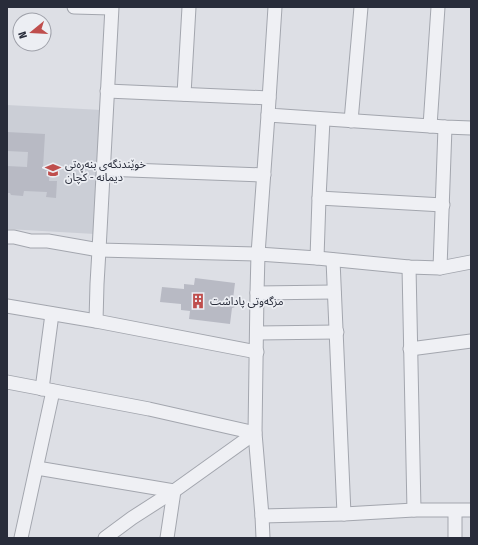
<svg xmlns="http://www.w3.org/2000/svg" width="478" height="545" font-family="'Fira Sans Condensed','Noto Sans Arabic',sans-serif">
<style>
.built{fill:#cbced6}
.building{fill:#b8bac4}
.lines{fill:none;stroke-linecap:round;stroke-linejoin:round}
.minor-casing{stroke:#a3a6ae;stroke-width:15}
.minor{stroke:#eff0f4;stroke-width:13}
.labels{text-anchor:middle;dominant-baseline:central;stroke-width:3.5;stroke-linejoin:round;paint-order:stroke}
.poi-label{font-size:11px;fill:#282c3a;stroke:#eceef3;text-anchor:start}
</style>
<rect width="100%" height="100%" fill="#dddfe5"/>
<!-- built -->
<path class="built" d="M7 105 102 110 95 234 7 229Z"/>
<!-- building -->
<g class="building">
<path d="M7 132 45 134 43 168 50 169 49 181H57L56 198 46 197 47 192 24 191 23 196 11 195 10 193H7V166L27 167 28 152 7 151Z"/>
<path d="M195 278 235 283 233 299 236 301 237 305 235 307 232 308 230 324 189 319 190 311 181 310V304L160 302 162 287 184 289V284L194 285Z"/>
</g>
<g class="lines">
<defs>
<g id="minor">
<path d="M74 7 111 8"/>
<path d="M275 7 268 115 445 127 471 128"/>
<path d="M107 91 269 98"/>
<path d="M184 94 189 7"/>
<path d="M351 121 361 7"/>
<path d="M430 126 438 7"/>
<path d="M103 169 264 175"/>
<path d="M319 198 443 205"/>
<path d="M7 237H14L31 241H48L99 250 258 254 317 258 409 267 440 268 471 262"/>
<path d="M317 258 319 198 323 120"/>
<path d="M333 260 344 514"/>
<path d="M409 267 414 510"/>
<path d="M440 268 445 127"/>
<path d="M257 293 334 292"/>
<path d="M7 306 96 321 257 352"/>
<path d="M96 321 97 284 99 250 112 7"/>
<path d="M257 333 337 332"/>
<path d="M410 349 471 341"/>
<path d="M7 382 149 409 255 433 262 516 263 538"/>
<path d="M42 389 52 314"/>
<path d="M37 468 174 491 167 538"/>
<path d="M455 511V538"/>
<path d="M262 516 344 514 414 510H471"/>
<path d="M21 538 53 391"/>
<path d="M105 538 132 518 174 491 255 433 257 293 258 254 268 115"/>
</g>
</defs>
<!-- minor casing -->
<use href="#minor" class="minor-casing"/>
<!-- minor -->
<use href="#minor" class="minor"/>
</g>
<!-- icons -->
<defs>
<symbol id="school-bare" viewBox="-9 -9 18 18"><path d="M0-5L7-2L0 1L-7-2ZM-4 1L0 2.5L4 1V4Q0 6-4 4Z" fill="#bf4e4d" stroke="#eceef3" stroke-width="2.5" paint-order="stroke"/></symbol>
<symbol id="building-bare" viewBox="-9 -9 18 18"><path d="M-4-6H4V6H1V3H-1V6H-4ZM-2.5-4.3h1.7v1.8h-1.7ZM.8-4.3h1.7v1.8H.8ZM-2.5-1h1.7V.8h-1.7ZM.8-1h1.7V.8H.8Z" fill="#bf4e4d" stroke="#eceef3" stroke-width="2.5" paint-order="stroke"/></symbol>
</defs>
<g fill-rule="evenodd">
<use href="#school-bare" x="42" y="159" width="22" height="22"/>
<use href="#building-bare" x="187" y="290" width="22" height="22"/>
</g>
<g class="labels">
<!-- poi labels -->
<g class="poi-label">
<text x="65" y="164">خوێندنگەی بنەڕەتی<tspan x="65" dy="13">دیمانە - کچان</tspan></text>
<text x="210" y="301">مزگەوتی پاداشت</text>
</g>
</g>
<!-- border -->
<rect width="478" height="545" fill="none" stroke="#282c3a" stroke-width="16"/>
<!-- north arrow -->
<g transform="translate(32 32) rotate(252)"><circle r="19" fill="#eceef3" stroke="#9ea0a9"/>
<path d="M0-3L7 15L0 10L-7 15Z" fill="#bf4e4d"/>
<text y="-6" font-size="11" font-weight="bold" text-anchor="middle" fill="#282c3a">N</text>
</g>
</svg>
